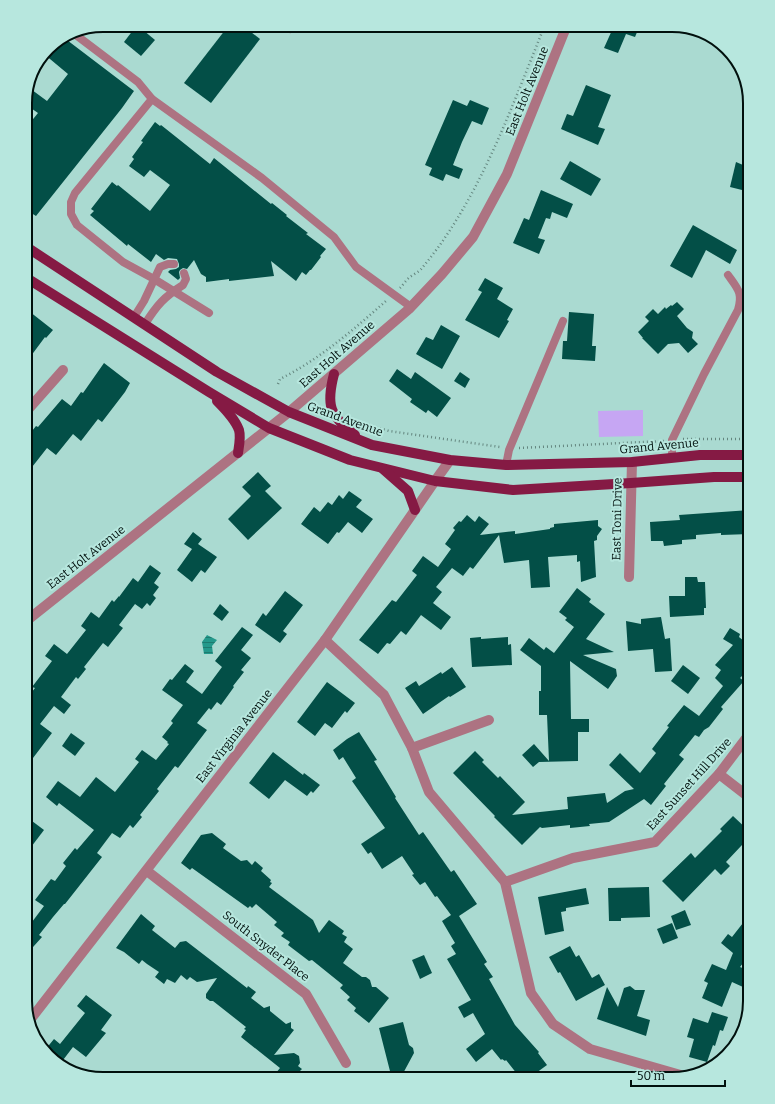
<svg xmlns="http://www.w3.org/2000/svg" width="775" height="1104" font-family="Bitter,serif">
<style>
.park{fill:#c6a6f3}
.water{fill:url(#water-rules)}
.building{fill:#034f47}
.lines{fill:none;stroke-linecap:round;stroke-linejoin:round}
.path{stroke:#64867f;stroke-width:2.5;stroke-dasharray:1 3;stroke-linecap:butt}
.service{stroke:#ad7382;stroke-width:8}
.minor{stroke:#ad7382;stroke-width:10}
.tertiary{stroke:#ad7382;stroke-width:10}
.primary{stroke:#851a44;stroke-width:10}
.labels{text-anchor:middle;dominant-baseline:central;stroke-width:4;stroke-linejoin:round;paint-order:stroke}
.street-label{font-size:12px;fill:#01100d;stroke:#b7e7de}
.rim{fill:none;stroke:#01100d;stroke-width:2}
</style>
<defs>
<pattern id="water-rules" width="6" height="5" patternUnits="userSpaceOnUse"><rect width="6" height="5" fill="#24998b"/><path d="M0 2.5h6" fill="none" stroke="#1d7b70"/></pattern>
</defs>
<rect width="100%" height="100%" fill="#aadad1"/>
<!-- park -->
<path class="park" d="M643 410V436L599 437 598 411Z"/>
<!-- water -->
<path class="water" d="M207 635 217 640 212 646 213 654H204L202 642Z"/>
<!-- building -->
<g class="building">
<path d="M137 25 155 40 141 56 124 42Z"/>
<path d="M229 25H242L260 39 211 103 184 83Z"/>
<path d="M606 25H640L635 37 626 34 618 53 604 48 613 28Z"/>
<path d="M63 37 134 91 122 108 36 216 25 209V129L38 113 25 104V98L28 87 47 101 68 74 44 54 51 45Z"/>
<path d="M586 85 611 95 598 127 605 129 598 145 561 129 567 114 573 116Z"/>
<path d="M453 100 467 106 470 100 489 108 482 125 472 121 462 142 453 165 463 169 459 179 446 174 443 181 429 175 432 168 425 165Z"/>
<path d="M155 122 160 126 161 125 210 164 214 158 271 204 272 203 287 215 286 216 308 233 306 234 326 249 320 256 321 257 311 270H310L306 275 302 272 296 281 271 261 274 276 229 281V279L206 282V277L201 274 194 260 187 269 183 268 180 270 179 272 180 278 178 280 168 272 170 270 176 269 179 267V264L177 259 168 258 164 260 156 254 151 262 128 244 127 246 90 215 94 211 91 209 112 182 117 186 118 185 150 211 170 185 150 170 144 177 129 166 134 159 132 157 143 142 141 141Z"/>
<path d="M570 161 601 179 591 196 560 179Z"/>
<path d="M736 162 750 168V192L730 187Z"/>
<path d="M541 190 573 204 567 218 552 212 550 219 546 218 538 238 545 240 539 254 513 243 524 218 529 220Z"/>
<path d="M693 225 737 250 730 264 706 250 692 278 670 266Z"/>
<path d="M485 278 503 288 497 299 513 309 507 320 509 321 499 338 465 320 482 292 478 290Z"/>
<path d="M677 302 684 309 677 316 687 328 693 332 692 338 698 344 688 353 679 343 668 344 658 354 642 338H643L638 332 649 321 645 317 653 309 658 314 665 307 666 309 671 305 672 306Z"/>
<path d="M25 308 53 330 46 338 45 337 25 364Z"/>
<path d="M569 312 594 314 592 346H596L595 361 562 359 563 341H567Z"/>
<path d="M441 325 460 336 442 369 416 354 426 337 433 340Z"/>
<path d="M104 363 130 383 125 392 102 422 98 419 81 441 73 434 56 455 47 448 25 476V440L36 426 38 427 62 399 71 406 81 392 83 393Z"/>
<path d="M397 369 411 379 415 372 451 398 437 417 428 410 426 413 410 402 412 399 389 381Z"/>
<path d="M460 372 470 379 465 388 454 381Z"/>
<path d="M258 472 271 486 265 491 282 508 248 540 228 519 251 496 242 487Z"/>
<path d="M349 491 362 500 356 507 373 519 362 533 348 522 339 533 337 532 328 544 301 524 314 507 320 512 328 502 332 505 339 495 343 499Z"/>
<path d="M750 510V534L721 535V533L696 535V539L682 540V544L664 546 663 541H651L650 522 680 520 679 515Z"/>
<path d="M467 515 475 522 479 516 489 524 480 535 515 531V534L550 529V528L554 527V524L598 520V526L602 529 597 536V540L594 541 596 577 581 582 580 561 577 562V555L548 557 550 587 531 588 529 560 504 563 499 535 473 569 470 567 463 576 452 568 436 587 442 592 433 603 451 617 441 630 421 615 406 635 401 631 390 644 387 643 378 654 359 640 392 600 396 602 417 575 412 571 423 556 438 567 451 549 445 544 455 530 453 528 459 521 461 522Z"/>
<path d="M193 532 202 539 198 544 217 557 205 573 201 570 192 582 177 570 192 549 184 544Z"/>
<path d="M150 565 161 573 154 583 159 587 153 595 156 598 150 606 147 603 142 609 135 604 119 625 123 628 111 643 108 647 103 643 84 667 86 669 78 679 76 677 61 697 71 705 64 714 54 706 40 724 52 733 33 758 25 752V701L35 688 32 687 52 661 45 656 54 644 67 654 86 630 81 626 91 612 99 618 112 600 114 602 119 596V597L133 578 138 582Z"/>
<path d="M685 577H697L698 582H705L706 608H704V615L670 617 669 596H685Z"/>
<path d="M577 588 591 599 589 602 605 614 586 639 614 652 583 655 616 669 617 676 608 689 570 661 571 719H589V732H578V761L539 762 533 767 522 755 534 744 549 761 547 715H539V691H541V666L520 650 529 638 544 650 546 647 554 653 574 627 565 620 567 618 559 612Z"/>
<path d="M285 591 303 605 283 631 287 634 280 643 255 625 263 613 266 616Z"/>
<path d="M220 604 229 612 222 621 213 614Z"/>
<path d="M661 617 665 639 670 638 672 671 655 672 653 649 628 651 626 621 641 624V619Z"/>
<path d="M242 627 253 635 241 650 251 658 241 670 244 672 233 686 234 687 221 705 217 702 211 710 209 708 197 723 207 730 178 768 175 766 157 789 159 791 140 815 142 817 133 828 130 825 120 838 112 833 97 853 102 857 65 904H64L53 917 39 935 42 937 25 956V923L29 926 44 906 35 900 51 879 55 881 66 866 63 863 75 848 77 850 94 830 59 803 57 806 46 797 58 781 80 797 96 777 115 792 139 762 135 759 142 750 156 760 169 744 167 743 168 742 162 737 173 723 171 721 183 705 162 690 170 679 172 680 185 664 194 671 186 682 202 694 222 667 215 661Z"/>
<path d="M730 628 740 634 739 637 750 646V664L743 673 744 674 740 678 744 681 721 707 723 709 709 727 704 730 699 737 695 735 679 755 684 759 664 784 666 786 651 805 644 799 609 822 589 824 590 826 570 828V825L542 828 540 827 522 845 494 817 495 816 453 773 475 751 484 760 482 762 498 778 500 776 525 802 512 815 568 809 567 797 605 793 607 803 625 791 634 789 609 765 620 753 640 773 656 753 652 749 669 727 667 726 684 705 699 716 723 686 715 678 721 670 715 665 733 645 723 639Z"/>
<path d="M481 637V639L508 637V645L511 644 512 665 472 667 470 638Z"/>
<path d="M683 665 700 678 688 694 671 681Z"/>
<path d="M452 667 466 687 450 697 449 696 423 714 405 688 416 681 419 686 441 672 442 674Z"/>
<path d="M327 682 355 703 347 713 345 711 332 728 325 723 315 736 297 722Z"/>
<path d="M359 732 377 760 374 761 396 797 395 798 419 835 423 832 451 872 454 870 477 904 459 916 487 962 484 964 493 977 489 979 515 1025 539 1052 538 1053 547 1065 536 1073 541 1079H521L506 1060 505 1061 502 1059 501 1060 492 1049 476 1062 466 1049 485 1034 473 1013 464 1018 458 1007 471 1000 447 959 456 954 451 946 455 943 442 921 451 915 437 896 435 897 425 882 420 885 412 875 414 874 402 856 382 869 371 852 368 854 361 844 385 828 352 781 356 778 343 757 339 760 333 750 347 739Z"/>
<path d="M71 733 85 743 75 756 62 746Z"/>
<path d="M273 752 303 775 304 773 320 785 313 793 311 791 307 796 285 780 269 799 249 783Z"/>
<path d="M733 816 750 832V851L742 845 726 862 730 866 721 875 715 869 683 902 662 881 691 853 695 858 722 831 720 829Z"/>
<path d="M32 821 44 830 25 855V830Z"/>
<path d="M212 833 226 844 223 848 241 861 247 860 252 865 255 861 263 868 261 871 271 880 270 882 272 883 269 887 313 920 319 933 329 920 344 931 342 934 347 937 344 942 353 949 343 963 362 977H366L370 980 372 987H376L389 998 369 1023 354 1011 356 1008 347 1000 350 997 340 988 343 985 312 960 309 961 288 945 290 942 281 936 284 933 274 925 277 922 256 904 252 908 250 906 248 908 192 868 190 870 181 863 201 835Z"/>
<path d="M649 887 650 917 621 918V921H609L608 888Z"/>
<path d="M586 888 589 904 566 908V911L561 912 564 931 545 935 538 897Z"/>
<path d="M685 910 691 925 676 930 671 916Z"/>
<path d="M141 914 155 926 152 930 175 948 180 942 186 941 247 988 248 986 256 992 251 998 264 1008 270 1006V1011L286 1024 291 1022V1028L294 1030 274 1055 294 1053 299 1056 300 1063 298 1066 302 1069 300 1071 311 1079H271L280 1068 241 1037 246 1030 244 1029 246 1027 213 1001H210L206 998V994L217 978 197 982 190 977 187 980 181 975 175 983 167 979 164 984 155 977 159 972 147 964 142 960 139 964 124 952 116 948Z"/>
<path d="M750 914V954L740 967 750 971 743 987 732 982 722 1007 702 998 708 983 704 981 712 964 726 970 733 953 721 943 728 934 732 937Z"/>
<path d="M672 923 678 938 663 944 657 929Z"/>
<path d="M570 946 576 957 579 955 592 978 599 974 605 985 576 1001 560 972 558 973 549 957Z"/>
<path d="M424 955 432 973 420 979 412 960Z"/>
<path d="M630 986 635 990H645L637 1016 650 1020 646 1036 597 1019 607 987 618 1007 624 988Z"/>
<path d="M86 995 112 1015 101 1030 106 1033 86 1057 73 1047 60 1064 45 1050 54 1039 60 1044 85 1013 77 1006Z"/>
<path d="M712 1012 728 1017 723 1031 720 1030 715 1046 713 1045 707 1062 689 1057 694 1039 687 1037 693 1018 708 1023Z"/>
<path d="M403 1022 409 1045 413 1048 414 1053 400 1079H392L379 1028Z"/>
</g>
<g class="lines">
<!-- path -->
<g class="path">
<path d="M400 288C403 285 406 280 410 277 414 274 419 272 422 268 480 199 511 108 545 25"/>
<path d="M278 384 280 379C320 359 353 330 386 301"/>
<path d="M357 421 389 431 500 447"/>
<path d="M683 439H750"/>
<path d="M519 448 664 441"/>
</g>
<!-- service -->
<g class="service">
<path d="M284 25 290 29"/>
<path d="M72 32 138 82 152 99 262 178 334 237 356 267 411 307"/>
<path d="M152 99 75 193 71 202V214L77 225 123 262 154 279 209 313"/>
<path d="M134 317 144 301 160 267 168 264H174"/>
<path d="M145 324C157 305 164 297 183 285L186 279 184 273"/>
<path d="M672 458V440L704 374 738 310C743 293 738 289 728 275"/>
<path d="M506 465 509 450 563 321"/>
</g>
<!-- minor -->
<g class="minor">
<path d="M25 413 63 370"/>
<path d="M435 481 450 460"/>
<path d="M629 577 632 462"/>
<path d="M325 640 384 695 412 748 429 792 505 882 531 993 553 1024 590 1049 684 1076"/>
<path d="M412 748 489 720"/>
<path d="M719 774 750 798"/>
<path d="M147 871 306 994 346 1063"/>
<path d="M505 882 573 858 655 842 719 774 750 733"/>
</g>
<!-- tertiary -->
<g class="tertiary">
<path d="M25 622 289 412 409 309 442 274 473 237 507 174 567 25"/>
<path d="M30 1020 325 640 435 481"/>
</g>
<!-- primary -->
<g class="primary">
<path d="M25 246 217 372 289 412 372 445 450 460 506 465 632 462 700 455H750"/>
<path d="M25 277 209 392 269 428 350 460 435 481 513 490 631 483 714 477H750"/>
<path d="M334 374C326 405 329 415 355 435"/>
<path d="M217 401C225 409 235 419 239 430 241 437 239 446 238 453"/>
<path d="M383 469 408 491 415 510"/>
</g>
</g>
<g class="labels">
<!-- street labels -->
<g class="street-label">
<text transform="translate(527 91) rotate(-68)">East Holt Avenue</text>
<text transform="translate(337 354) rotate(-41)">East Holt Avenue</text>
<text transform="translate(345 419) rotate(20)">Grand Avenue</text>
<text transform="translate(659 446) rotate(-5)">Grand Avenue</text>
<text transform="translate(617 519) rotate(-89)">East Toni Drive</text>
<text transform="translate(86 557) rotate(-38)">East Holt Avenue</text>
<text transform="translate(234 736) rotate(-52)">East Virginia Avenue</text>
<text transform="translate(689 784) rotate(-48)">East Sunset Hill Drive</text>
<text transform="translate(266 946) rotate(38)">South Snyder Place</text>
</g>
</g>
<!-- crop -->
<path d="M0 0H775V1104H0ZM103 32H672A71 71 0 0 1 743 103V1001A71 71 0 0 1 672 1072H103A71 71 0 0 1 32 1001V103A71 71 0 0 1 103 32Z" fill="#b7e7de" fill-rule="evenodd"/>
<path class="rim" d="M103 32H672A71 71 0 0 1 743 103V1001A71 71 0 0 1 672 1072H103A71 71 0 0 1 32 1001V103A71 71 0 0 1 103 32Z"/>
<!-- scale -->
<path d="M631 1080v6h94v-6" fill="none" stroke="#01100d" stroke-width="2"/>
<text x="637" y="1080" font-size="12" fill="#01100d" stroke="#b7e7de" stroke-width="3" paint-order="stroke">50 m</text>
</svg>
